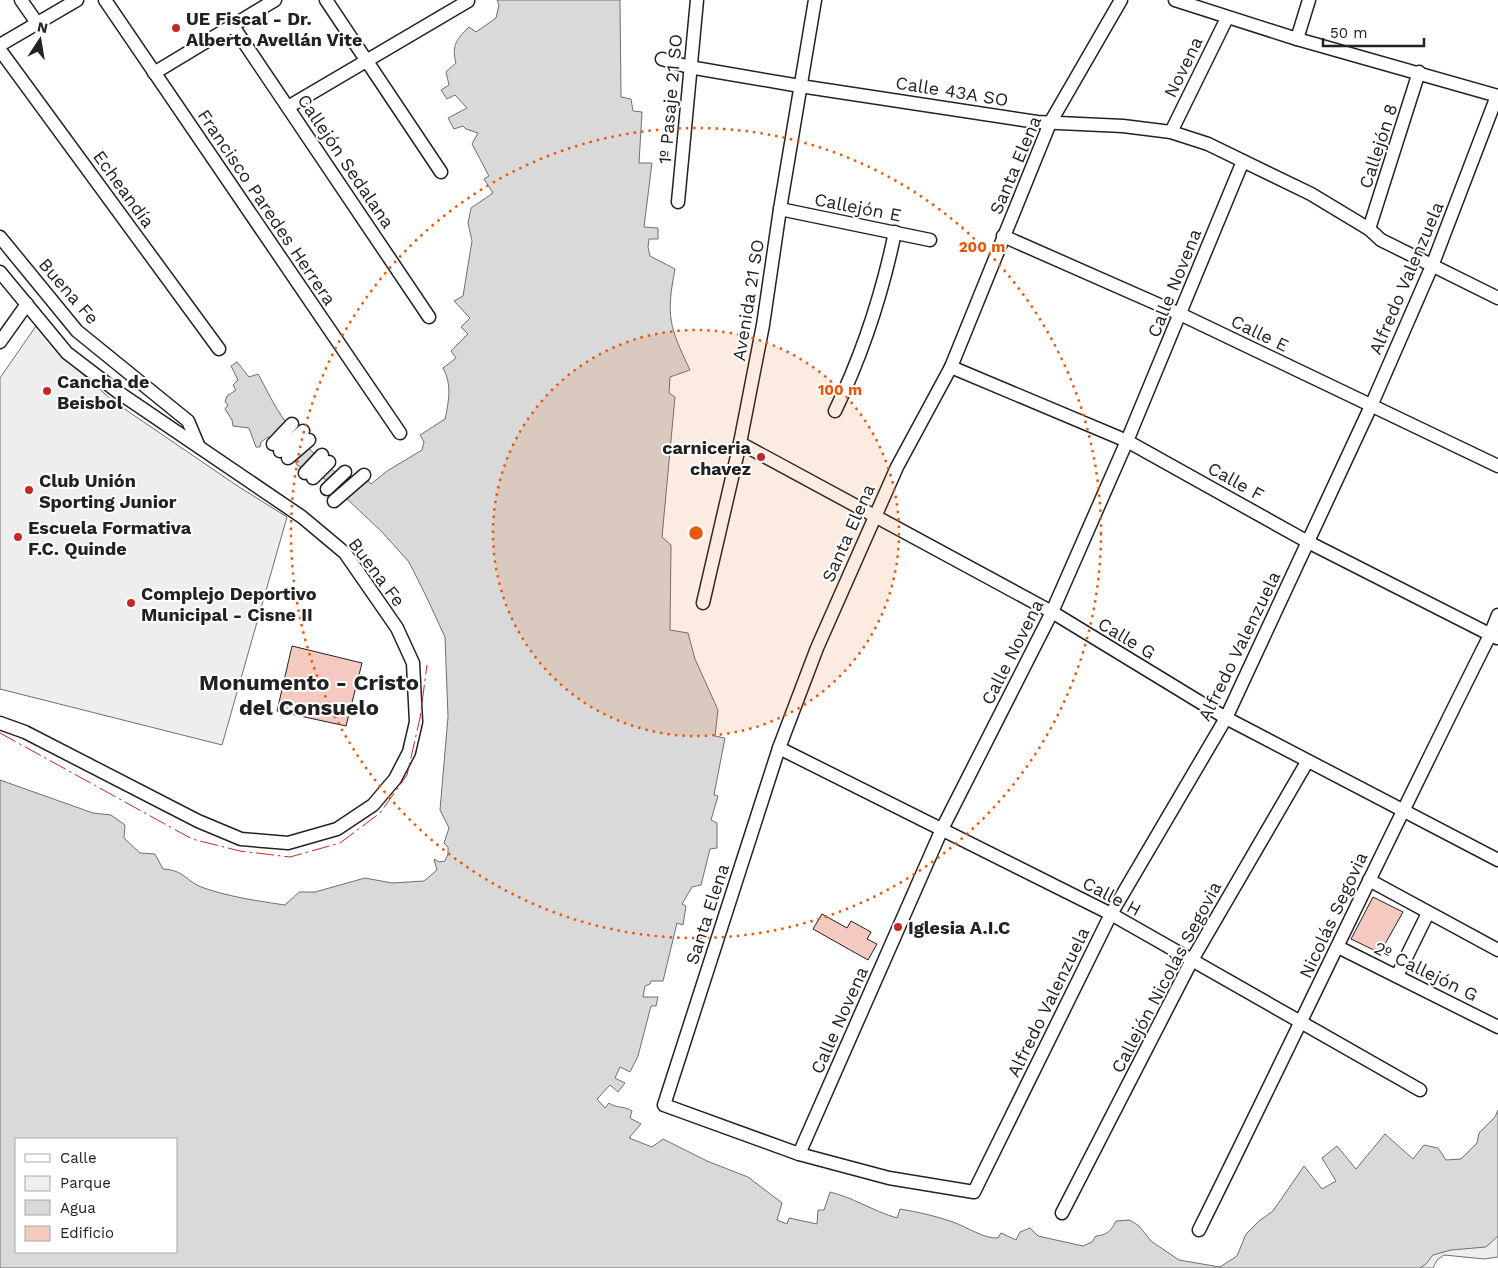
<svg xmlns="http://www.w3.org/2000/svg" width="1498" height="1268" font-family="'Work Sans',sans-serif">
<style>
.green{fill:#eee;stroke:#6f6f6f}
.water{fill:#d9d9d9;stroke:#6f6f6f;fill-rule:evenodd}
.building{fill:#f3c9c0;stroke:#222}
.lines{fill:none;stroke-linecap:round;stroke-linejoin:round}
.street-casing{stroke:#222;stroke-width:15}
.street{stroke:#fff;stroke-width:12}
.power{stroke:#c62828;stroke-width:1;stroke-dasharray:18 4 2.5 4;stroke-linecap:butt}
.ring{fill:none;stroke:#e8590c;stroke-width:2.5;stroke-dasharray:2.5 5}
.poi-dot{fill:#c62828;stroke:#fff;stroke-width:2}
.labels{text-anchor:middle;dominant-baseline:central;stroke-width:4;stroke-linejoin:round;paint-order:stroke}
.poi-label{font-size:18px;font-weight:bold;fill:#222;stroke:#fff;text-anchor:start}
.street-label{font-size:18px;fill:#222;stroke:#fff}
.district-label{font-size:22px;font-weight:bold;fill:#222;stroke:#fff}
.centre{fill:#e8590c;stroke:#fff;stroke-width:2.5}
.ring-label{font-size:15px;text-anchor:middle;font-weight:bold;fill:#e8590c;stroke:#fff;stroke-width:4;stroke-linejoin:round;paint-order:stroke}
</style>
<rect width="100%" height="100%" fill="#fff"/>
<!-- green -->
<g class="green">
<path d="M36 326 60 354 113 401 236 485 287 517 222 745 0 689V378Z"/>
<path d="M1498 1223V1257L1484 1259 1444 1255 1437 1260 1433 1268H1375Z"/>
</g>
<!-- water -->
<path class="water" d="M497 0H620L621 97 631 99 633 111 642 112 639 163H652L644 227 658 228V239H649L648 247 650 256 675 269C666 316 669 326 690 370L670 377 669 393 675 397 662 537 671 545 670 630 688 633 695 659 718 710 715 736 725 738 714 795 718 796 711 820 717 823V848L710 849 701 885 692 887 682 904 686 906 683 925 677 923 663 981H651L650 984 645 986 643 997H658L656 1006H651L638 1056 630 1072 620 1067 615 1078 625 1083 618 1092 610 1085 597 1099 605 1108 609 1103C615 1108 625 1106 632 1111L630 1118 641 1124 629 1138 652 1147 663 1139 707 1161 748 1177 782 1203 777 1220 787 1224 789 1218 817 1224 818 1210H824L830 1192C852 1197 873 1211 897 1218L900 1209C918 1212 936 1216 953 1222 967 1227 984 1239 998 1238L1001 1233 1016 1240 1020 1232 1030 1228 1038 1236 1083 1246 1092 1242 1096 1236C1107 1235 1111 1231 1116 1221L1130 1220 1139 1226 1151 1241 1179 1260 1220 1267 1237 1256 1246 1234 1259 1221 1273 1211 1304 1166 1322 1189 1336 1181 1322 1158 1337 1146 1356 1169 1385 1134 1413 1159 1424 1145 1438 1148 1446 1160 1461 1159 1477 1143 1479 1133 1495 1117 1498 1110V1236L1486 1247 1451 1250 1433 1255 1426 1264 1420 1268H0V780L93 813 111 815 125 825 124 838 140 853 155 854 163 869C185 870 186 882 204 888 230 897 258 901 285 905L299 892H315L365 878 392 883 424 881 437 870 434 859 439 862 445 861 448 854V847L444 843 449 828 440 810 448 717 445 637 426 596 409 562 382 532 327 480 297 465 293 457 273 438 268 437 261 442 260 447H256L249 428 233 426 232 420 225 409 228 405 225 402 227 396 236 390 233 385 238 380 231 366 237 362 249 377 258 374C267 390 274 406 285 421 302 445 327 465 349 484L361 473 371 484 387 471 422 450 424 442 420 435 445 419C449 400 452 385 443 368L456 358 451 351 468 334 461 327 470 318 454 301 463 296 472 241 468 223 471 208 493 193 484 179 489 176 472 144 478 133 466 129 463 126 454 129 448 118 467 108 455 95 447 99 441 90 449 85 446 72 456 63C451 45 457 39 469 27L476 32 496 18 499 5ZM16 1139H176V1252H16Z"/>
<!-- building -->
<g class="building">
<path d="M292 646 362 663 346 726 277 711Z"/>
<path d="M1373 897 1403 912 1380 953 1351 939Z"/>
<path d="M822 914 847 928 851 921 871 932 867 939 877 944 868 960 813 929Z"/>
</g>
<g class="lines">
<defs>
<g id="street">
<path d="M21 0 37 23"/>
<path d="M105 0 400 433"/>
<path d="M326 0 441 172"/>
<path d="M1121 0 1050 123 951 367 897 467 817 648 779 748 664 1105 799 1154 889 1178 974 1192 1111 914 1226 718 1371 406 1432 266 1497 96"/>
<path d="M1175 0 1297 39 1498 96"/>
<path d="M233 26 429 317"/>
<path d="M1297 39 1309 0"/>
<path d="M0 45 77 0"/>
<path d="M0 50 219 349"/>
<path d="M662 59 689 67 800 86 1037 122 1123 126 1171 132 1208 144 1311 194 1369 229 1381 240 1498 298"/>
<path d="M154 73 275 0"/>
<path d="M288 107 468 1"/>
<path d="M1171 132 1227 18"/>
<path d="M678 202 697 0"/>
<path d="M780 209 930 240"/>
<path d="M1369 229 1419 72"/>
<path d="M1003 236 1180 314 1498 466"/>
<path d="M0 237 77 331 188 421 199 447"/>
<path d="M0 272 67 353 118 392 302 517 345 553 397 628 413 663 416 722 409 752 395 779 373 805 337 829 288 843 241 839 198 821 25 732 0 723"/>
<path d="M0 342 27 304"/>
<path d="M951 367 1127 441 1308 542 1497 638"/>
<path d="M835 411C863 353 882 295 895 232"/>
<path d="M740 443 1052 612 1226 718 1498 860"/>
<path d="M273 444 292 424"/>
<path d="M280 451 303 431"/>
<path d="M288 458 309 440"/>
<path d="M305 473 322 455"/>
<path d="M313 478 329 462"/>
<path d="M327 489 345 472"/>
<path d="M334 501 364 475"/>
<path d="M703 603 740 443 763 325 780 209 815 0"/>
<path d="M779 748 1111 914 1420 1090"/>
<path d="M1369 880 1498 950"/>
<path d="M1338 947 1498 1027"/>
<path d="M1397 976 1428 913"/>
<path d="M799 1154 942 829 1052 612 1127 441 1243 161"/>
<path d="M1062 1213 1192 960 1307 762"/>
<path d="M1199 1230C1297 1032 1391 832 1490 635L1498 615"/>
</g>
</defs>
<!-- street casing -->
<use href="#street" class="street-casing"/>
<!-- street -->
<use href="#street" class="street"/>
<!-- power -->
<path class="power" d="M0 733 192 839 240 851 290 857 340 843 380 813 407 775 420 718 427 665"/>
</g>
<!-- distance rings -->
<circle cx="696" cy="533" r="203" fill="#e8590c" fill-opacity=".12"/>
<g class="ring">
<circle cx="696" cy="533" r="203"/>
<circle cx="696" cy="533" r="405"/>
</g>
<!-- markers -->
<g class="poi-dot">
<circle cx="176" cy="28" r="5"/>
<circle cx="47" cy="391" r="5"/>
<circle cx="761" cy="457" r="5"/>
<circle cx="29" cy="490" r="5"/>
<circle cx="18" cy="537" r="5"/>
<circle cx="131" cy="603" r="5"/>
<circle cx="898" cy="927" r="5"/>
</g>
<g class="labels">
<!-- poi labels -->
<g class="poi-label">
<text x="186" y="18">UE Fiscal - Dr.<tspan x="186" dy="21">Alberto Avellán Vite</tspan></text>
<text x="57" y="381">Cancha de<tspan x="57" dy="21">Beisbol</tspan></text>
<text x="751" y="447" text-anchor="end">carniceria<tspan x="751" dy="21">chavez</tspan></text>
<text x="39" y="480">Club Unión<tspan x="39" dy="21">Sporting Junior</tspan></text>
<text x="28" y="527">Escuela Formativa<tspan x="28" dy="21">F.C. Quinde</tspan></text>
<text x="141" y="593">Complejo Deportivo<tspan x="141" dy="21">Municipal - Cisne II</tspan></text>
<text x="908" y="927">Iglesia A.I.C</text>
</g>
<!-- street labels -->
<g class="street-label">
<text transform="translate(1183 67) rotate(-64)">Novena</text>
<text transform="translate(952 91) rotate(9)">Calle 43A SO</text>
<text transform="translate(670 99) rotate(-85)">1º Pasaje 21 SO</text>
<text transform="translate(1378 146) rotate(-72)">Callejón 8</text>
<text transform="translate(346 161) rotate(56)">Callejón Sedalana</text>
<text transform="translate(1015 165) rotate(-67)">Santa Elena</text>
<text transform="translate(124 189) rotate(54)">Echeandía</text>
<text transform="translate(267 207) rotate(56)">Francisco Paredes Herrera</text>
<text transform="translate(858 207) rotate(11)">Callejón E</text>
<text transform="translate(1406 278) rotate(-67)">Alfredo Valenzuela</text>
<text transform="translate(1174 283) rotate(-68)">Calle Novena</text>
<text transform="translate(69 291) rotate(49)">Buena Fe</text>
<text transform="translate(748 300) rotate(-81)">Avenida 21 SO</text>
<text transform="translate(1260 333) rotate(26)">Calle E</text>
<text transform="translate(1236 481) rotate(29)">Calle F</text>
<text transform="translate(848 533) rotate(-66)">Santa Elena</text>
<text transform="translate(377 572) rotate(53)">Buena Fe</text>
<text transform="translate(1127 638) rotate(31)">Calle G</text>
<text transform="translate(1239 646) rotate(-64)">Alfredo Valenzuela</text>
<text transform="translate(1012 652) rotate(-63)">Calle Novena</text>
<text transform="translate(1112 896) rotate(28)">Calle H</text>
<text transform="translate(707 914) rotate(-72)">Santa Elena</text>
<text transform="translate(1333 915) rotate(-65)">Nicolás Segovia</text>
<text transform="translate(1426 971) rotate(26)">2º Callejón G</text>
<text transform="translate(1166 977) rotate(-62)">Callejón Nicolás Segovia</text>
<text transform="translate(1048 1002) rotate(-64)">Alfredo Valenzuela</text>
<text transform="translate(839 1020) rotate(-66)">Calle Novena</text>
</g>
<!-- district labels -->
<g class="district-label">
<text x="309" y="682">Monumento - Cristo<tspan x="309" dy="25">del Consuelo</tspan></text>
</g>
</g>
<circle cx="696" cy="533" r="8" class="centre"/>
<g class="ring-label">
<text x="982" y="252">200 m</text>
<text x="840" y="395">100 m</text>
</g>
<!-- legend -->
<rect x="15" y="1138" width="162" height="115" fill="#ffffff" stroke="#a7a7a7"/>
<rect x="25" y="1154" width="25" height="8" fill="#ffffff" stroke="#a7a7a7"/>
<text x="60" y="1163" font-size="15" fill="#222222">Calle</text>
<rect x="25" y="1176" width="25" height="15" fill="#eeeeee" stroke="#a7a7a7"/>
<text x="60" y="1188" font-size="15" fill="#222222">Parque</text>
<rect x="25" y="1200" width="25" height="15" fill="#d9d9d9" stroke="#a7a7a7"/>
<text x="60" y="1213" font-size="15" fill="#222222">Agua</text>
<rect x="25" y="1226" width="25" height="15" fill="#f3c9c0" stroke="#a7a7a7"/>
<text x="60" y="1238" font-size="15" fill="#222222">Edificio</text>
<!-- north arrow -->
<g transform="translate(40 40) rotate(12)" stroke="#ffffff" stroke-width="4" paint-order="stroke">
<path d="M0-4L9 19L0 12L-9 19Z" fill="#222222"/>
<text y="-8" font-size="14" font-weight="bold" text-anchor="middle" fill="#222222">N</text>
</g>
<!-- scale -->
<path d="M1323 38v8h101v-8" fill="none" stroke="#222222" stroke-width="2.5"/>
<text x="1330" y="38" font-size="15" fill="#222222" stroke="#ffffff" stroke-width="4" paint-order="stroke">50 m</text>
</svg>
